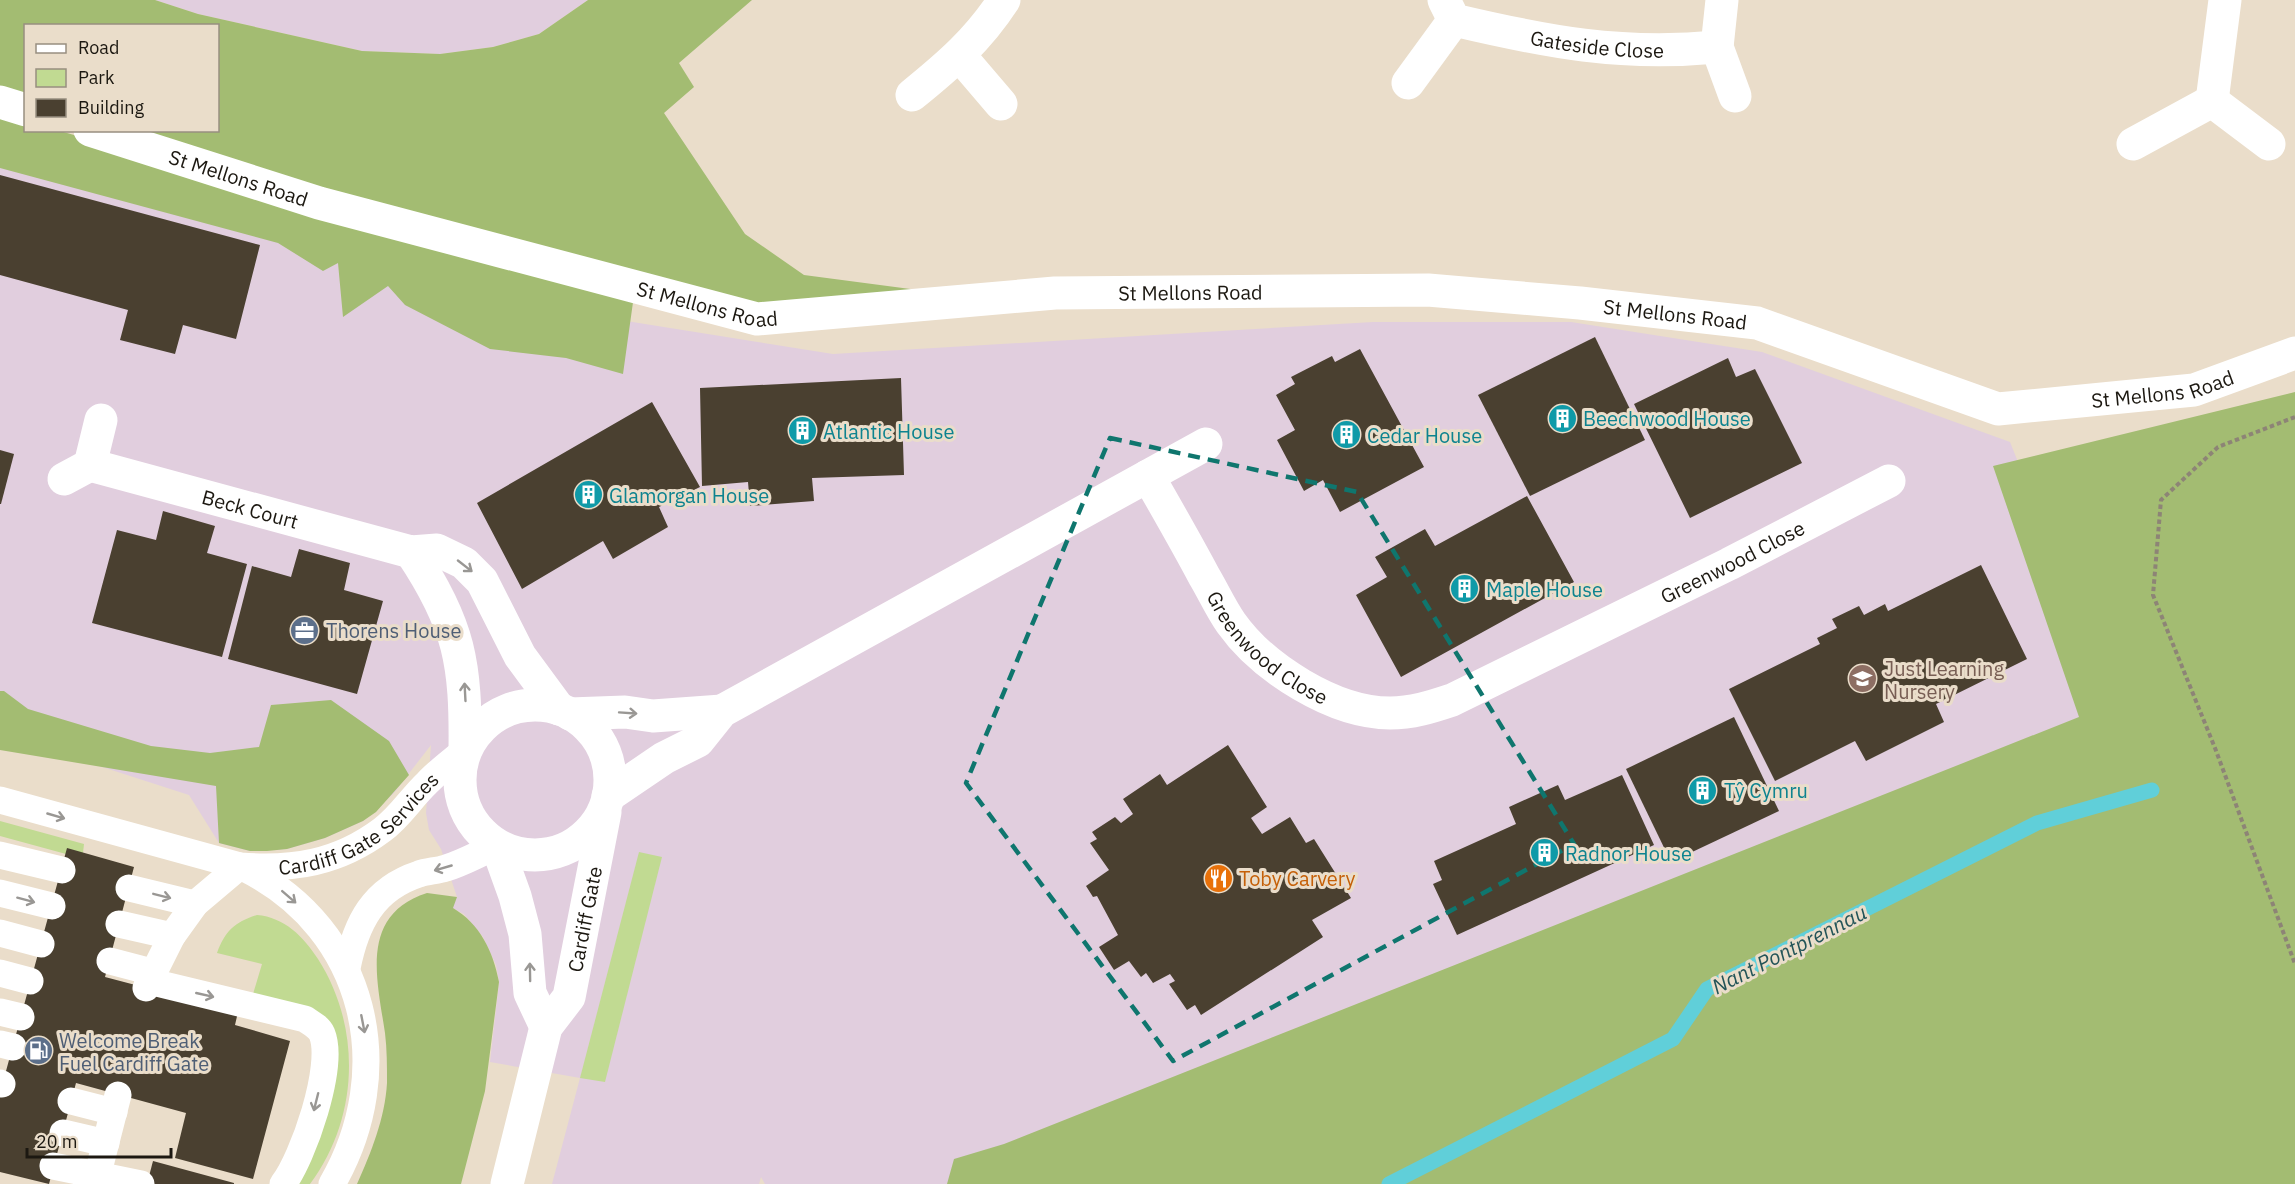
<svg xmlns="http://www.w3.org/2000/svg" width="2295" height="1184" font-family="'IBM Plex Sans',sans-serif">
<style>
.commercial{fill:#e1cede}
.green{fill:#c1da92}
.forest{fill:#a3bc72}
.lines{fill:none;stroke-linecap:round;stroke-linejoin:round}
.stream{stroke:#60cfd9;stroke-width:15}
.building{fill:#4a4030}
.path{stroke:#8d8476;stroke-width:4;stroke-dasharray:4.5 3;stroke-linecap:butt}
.lane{stroke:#fff;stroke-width:27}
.street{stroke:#fff;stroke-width:33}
.secondary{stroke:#fff;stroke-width:33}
.oneway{stroke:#999794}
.marked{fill:none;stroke:#0f766e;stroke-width:4.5;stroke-dasharray:12 8;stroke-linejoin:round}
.labels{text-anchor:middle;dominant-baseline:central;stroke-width:6;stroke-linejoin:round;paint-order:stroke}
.street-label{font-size:20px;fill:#1c1811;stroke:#eaddca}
.culture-label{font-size:20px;fill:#0d838f;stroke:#eaddca;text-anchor:start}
.service-label{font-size:20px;fill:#4e5e75;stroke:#eaddca;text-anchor:start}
.education-label{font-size:20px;fill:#785e54;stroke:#eaddca;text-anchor:start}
.food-label{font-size:20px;fill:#c56008;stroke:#eaddca;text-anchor:start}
.water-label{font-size:21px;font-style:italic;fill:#235458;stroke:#eaddca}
</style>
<rect width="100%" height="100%" fill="#eaddca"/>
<!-- commercial -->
<g class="commercial">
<path d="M155 0H588L539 34 493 47 440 54 362 51 198 14Z"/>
<path d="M0 145 620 320 833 354 1373 322H1571L1762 352 2010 442 2131 745 986 1184H765L761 1177 759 1184H552L580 1078 490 1062 499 982 496 965 483 937 464 914 452 908 457 897 441 849 429 830 426 813 431 745 393 794 363 821 325 838 287 849 250 851 219 843 189 795 0 734Z"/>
</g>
<!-- green -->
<g class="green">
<path d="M0 821 84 844 83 853 66 854 0 836Z"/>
<path d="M639 852 662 857 605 1082 580 1078Z"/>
<path d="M257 915C284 917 304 937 318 959 362 1028 359 1118 310 1184H296C323 1143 330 1097 335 1048L253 994 262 964 217 953C225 931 235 922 257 915Z"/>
</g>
<!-- forest -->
<g class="forest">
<path d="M0 0H155L198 14 362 51 440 54 493 47 539 34 588 0H752L679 63 694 87 664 113 745 234 804 275 933 292 782 308 727 299 328 191 120 131 218 130V26H26L25 101 0 94Z"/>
<path d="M0 113 25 120 26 130 60 131 634 295 623 374 566 358 490 349 405 305 388 286 343 317 338 263 323 271 278 243 0 168Z"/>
<path d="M2295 392V1184H947L954 1159 1004 1144 2079 717 1993 466Z"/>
<path d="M0 691H4L28 709 151 746 210 753 259 747 271 705 331 700 389 741 409 775 376 812 363 821 325 838 287 849 267 851H250L219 843 216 786 0 750Z"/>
<path d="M427 893 457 897 453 908C480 924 493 951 499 982L485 1091 461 1184H357C371 1153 385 1118 387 1083 387 1067 387 1049 385 1033 377 979 359 915 427 893Z"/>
</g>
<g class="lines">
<!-- stream -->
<path class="stream" d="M1389 1184 1673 1039 1707 989 2037 823 2152 790"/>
</g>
<!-- building -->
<g class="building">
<path d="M0 175 260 245 236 339 183 325 175 354 120 340 128 310 0 275Z"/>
<path d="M1595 337 1645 440 1530 496 1478 395Z"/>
<path d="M1360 349 1424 467 1340 512 1323 480 1304 491 1277 440 1295 430 1276 395 1295 384 1291 377 1332 356 1335 362Z"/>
<path d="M1728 358 1736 377 1755 369 1802 463 1690 518 1634 404Z"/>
<path d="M901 378 904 475 812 478 814 501 750 506 748 482 702 486 700 388Z"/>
<path d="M652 402 700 487 659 507 668 527 613 559 603 541 522 589 477 503Z"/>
<path d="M0 450 14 454 1 504H0Z"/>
<path d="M1527 496 1574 582 1401 677 1356 595 1387 577 1375 557 1425 529 1435 546Z"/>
<path d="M163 511 215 526 207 553 247 564 222 657 92 623 117 530 156 540Z"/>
<path d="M299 549 350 563 344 590 383 601 357 694 228 659 252 566 291 577Z"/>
<path d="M1981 565 2027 659 1936 704 1944 722 1866 761 1855 741 1775 781 1729 689 1820 644 1817 638 1837 628 1832 619 1859 606 1864 615 1885 604 1888 611Z"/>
<path d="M1734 717 1779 811 1671 862 1626 769Z"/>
<path d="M1228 745 1267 807 1251 818 1262 834 1290 817 1306 843 1314 839 1351 898 1312 920 1323 937 1201 1015 1195 1005 1187 1010 1169 984 1175 981 1170 974 1153 983 1146 973 1141 977 1129 961 1114 970 1099 947 1118 935 1097 896 1093 897 1086 886 1109 870 1090 843 1097 839 1092 832 1115 817 1121 823 1133 814 1123 799 1160 774 1167 785Z"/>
<path d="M1622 775 1654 845 1457 935 1433 884 1442 880 1434 861 1516 824 1509 807 1558 785 1565 800Z"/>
<path d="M67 848 134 867 105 977 238 1012 235 1025 290 1041 253 1179 175 1158 186 1113 76 1083 49 1184 0 1172V1093Z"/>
<path d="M153 1161 234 1183V1184H147Z"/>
</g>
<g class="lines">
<!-- path -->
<path class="path" d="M2295 417 2218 447 2161 500 2153 595 2215 748 2295 964"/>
<!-- lane -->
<g class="lane">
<path id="s1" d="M0 800 240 866C293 870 338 863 382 830 400 817 411 798 427 783 438 771 452 761 465 750"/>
<path d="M0 855 62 870"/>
<path d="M246 869C367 930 398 1070 332 1184"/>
<path d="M129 888 195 904"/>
<path d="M0 893 52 906"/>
<path d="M119 924 172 936"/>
<path d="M0 933 41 944"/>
<path d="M110 961 152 972"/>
<path d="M347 968C356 923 373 889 419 874 427 871 437 871 446 868 463 863 480 853 497 846"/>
<path d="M0 973 30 981"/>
<path d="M148 981 305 1019C311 1023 319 1027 322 1034 335 1066 303 1158 283 1184"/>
<path d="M146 988 172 936 195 904 240 866"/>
<path d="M0 1012 21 1017"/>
<path d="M0 1044 13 1047"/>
<path d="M0 1083 2 1084"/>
<path d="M71 1101 114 1112"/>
<path d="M63 1133 106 1143"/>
<path d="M53 1166 141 1184"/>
<path d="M97 1177 118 1095"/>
</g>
<!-- street -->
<g class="street">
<path id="s2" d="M1444 0 1454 20C1547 42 1620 56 1717 47L1722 0"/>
<path d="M1717 47 1735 96"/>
<path d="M960 56 1001 104"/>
<path d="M1408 83 1454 20"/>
<path d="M912 95C949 65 978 40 1004 0"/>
<path d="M2212 101 2225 0"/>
<path d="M2133 144 2212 101 2269 144"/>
<path id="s3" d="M90 465 411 552 437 550 464 563 482 581 520 656 559 709"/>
<path d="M1148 476 1206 444"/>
<path d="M64 479 90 465 101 420"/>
<path d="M411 552C460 625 466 664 465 750"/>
<circle cx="535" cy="780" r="75"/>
<path d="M570 714 625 712 653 716 722 711"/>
<path id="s4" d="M608 796 664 758 698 741 722 711 1148 476C1167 509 1186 542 1204 576 1213 591 1221 609 1231 623 1263 668 1334 713 1390 713 1412 713 1431 707 1452 700L1729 564 1889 481"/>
<path d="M497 846 515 896 525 934 530 993 546 1027"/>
<path id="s5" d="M507 1184 546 1027 569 997 605 812"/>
</g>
<!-- secondary -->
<g class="secondary">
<path d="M0 102 26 110"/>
<path id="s6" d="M90 130 319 203 757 319 1055 293 1428 290 1580 303 1757 323 1998 409 2194 390 2295 353"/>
</g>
</g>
<!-- one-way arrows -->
<defs><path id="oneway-shaft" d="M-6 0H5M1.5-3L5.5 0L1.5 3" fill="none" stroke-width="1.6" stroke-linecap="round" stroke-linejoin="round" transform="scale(1.5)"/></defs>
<g class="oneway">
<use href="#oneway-shaft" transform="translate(465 566) rotate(38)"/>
<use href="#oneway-shaft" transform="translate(465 692) rotate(-93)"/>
<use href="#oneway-shaft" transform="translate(628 713) rotate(4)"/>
<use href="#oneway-shaft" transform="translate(56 816) rotate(16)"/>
<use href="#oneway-shaft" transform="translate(443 868) rotate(164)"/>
<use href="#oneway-shaft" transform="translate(162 896) rotate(14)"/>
<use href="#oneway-shaft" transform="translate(289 897) rotate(41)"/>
<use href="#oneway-shaft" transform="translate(26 900) rotate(15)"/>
<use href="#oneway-shaft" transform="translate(530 972) rotate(-91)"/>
<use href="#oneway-shaft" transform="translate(205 995) rotate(13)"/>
<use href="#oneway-shaft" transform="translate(363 1024) rotate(79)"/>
<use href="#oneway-shaft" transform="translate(316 1102) rotate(104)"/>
</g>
<!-- marked area -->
<path class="marked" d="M1110 438 1357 492 1574 844 1173 1061 966 783Z"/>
<!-- icons -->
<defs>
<symbol id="building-disc" viewBox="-11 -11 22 22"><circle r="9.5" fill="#0f9aa8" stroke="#eaddca"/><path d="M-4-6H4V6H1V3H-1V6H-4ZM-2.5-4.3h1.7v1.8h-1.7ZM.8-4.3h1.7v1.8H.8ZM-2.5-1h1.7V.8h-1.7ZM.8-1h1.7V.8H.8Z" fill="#fff"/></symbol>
<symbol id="office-disc" viewBox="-11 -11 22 22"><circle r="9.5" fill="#5c6f8a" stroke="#eaddca"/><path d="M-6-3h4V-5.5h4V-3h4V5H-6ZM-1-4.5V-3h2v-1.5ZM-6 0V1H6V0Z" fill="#fff"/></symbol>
<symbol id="school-disc" viewBox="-11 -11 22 22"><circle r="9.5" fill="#8d6e63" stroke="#eaddca"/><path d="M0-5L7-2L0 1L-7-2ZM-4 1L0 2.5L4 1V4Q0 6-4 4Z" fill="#fff"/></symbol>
<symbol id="restaurant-disc" viewBox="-11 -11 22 22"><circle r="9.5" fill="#e8710a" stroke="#eaddca"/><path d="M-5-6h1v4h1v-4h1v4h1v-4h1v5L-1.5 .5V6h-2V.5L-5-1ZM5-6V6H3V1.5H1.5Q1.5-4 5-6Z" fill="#fff"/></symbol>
<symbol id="fuel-disc" viewBox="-11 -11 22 22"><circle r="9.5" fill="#5c6f8a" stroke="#eaddca"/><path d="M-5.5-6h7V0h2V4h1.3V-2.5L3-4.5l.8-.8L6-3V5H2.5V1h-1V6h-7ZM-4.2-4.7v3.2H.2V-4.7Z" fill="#fff"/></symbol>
</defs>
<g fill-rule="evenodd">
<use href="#building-disc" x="1546" y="402" width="33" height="33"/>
<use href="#building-disc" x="786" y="414" width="33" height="33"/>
<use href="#building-disc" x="1330" y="418" width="33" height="33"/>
<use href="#building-disc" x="572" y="478" width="33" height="33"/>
<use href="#building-disc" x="1448" y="572" width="33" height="33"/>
<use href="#office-disc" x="288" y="614" width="33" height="33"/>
<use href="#school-disc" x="1846" y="662" width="33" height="33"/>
<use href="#building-disc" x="1686" y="774" width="33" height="33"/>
<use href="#building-disc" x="1528" y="836" width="33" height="33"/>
<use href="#restaurant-disc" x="1202" y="862" width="33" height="33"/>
<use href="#fuel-disc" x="22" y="1034" width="33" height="33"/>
</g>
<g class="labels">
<!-- street labels -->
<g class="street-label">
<text stroke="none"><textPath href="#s2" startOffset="168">Gateside Close</textPath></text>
<text stroke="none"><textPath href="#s6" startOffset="156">St Mellons Road</textPath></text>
<text stroke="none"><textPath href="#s6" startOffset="1128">St Mellons Road</textPath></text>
<text stroke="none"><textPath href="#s6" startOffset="642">St Mellons Road</textPath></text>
<text stroke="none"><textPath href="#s6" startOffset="1614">St Mellons Road</textPath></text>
<text stroke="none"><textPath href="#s6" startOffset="2118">St Mellons Road</textPath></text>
<text stroke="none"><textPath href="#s3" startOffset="166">Beck Court</textPath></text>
<text stroke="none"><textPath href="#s4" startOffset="1364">Greenwood Close</textPath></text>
<text stroke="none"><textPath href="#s4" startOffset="843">Greenwood Close</textPath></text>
<text stroke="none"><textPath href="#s1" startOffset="381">Cardiff Gate Services</textPath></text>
<text stroke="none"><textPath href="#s5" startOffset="279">Cardiff Gate</textPath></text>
</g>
<!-- culture labels -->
<g class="culture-label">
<text x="1583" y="418">Beechwood House</text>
<text x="823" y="431">Atlantic House</text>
<text x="1367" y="435">Cedar House</text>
<text x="609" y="495">Glamorgan House</text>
<text x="1486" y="589">Maple House</text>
<text x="1724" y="790">Tŷ Cymru</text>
<text x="1565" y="853">Radnor House</text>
</g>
<!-- service labels -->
<g class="service-label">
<text x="326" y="630">Thorens House</text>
<text x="59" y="1040">Welcome Break<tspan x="59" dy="23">Fuel Cardiff Gate</tspan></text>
</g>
<!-- education labels -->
<g class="education-label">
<text x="1884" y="668">Just Learning<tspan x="1884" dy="23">Nursery</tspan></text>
</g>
<!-- food labels -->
<g class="food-label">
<text x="1239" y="878">Toby Carvery</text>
</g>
<!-- water labels -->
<g class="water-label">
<text transform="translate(1789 949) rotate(-27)">Nant Pontprennau</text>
</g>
</g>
<!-- legend -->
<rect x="24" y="24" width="195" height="108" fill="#eaddca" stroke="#988e80" stroke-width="1.5"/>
<rect x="36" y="44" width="30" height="9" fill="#ffffff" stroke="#988e80" stroke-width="1.5"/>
<text x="78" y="54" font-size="18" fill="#1c1811">Road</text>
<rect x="36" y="69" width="30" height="18" fill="#c1da92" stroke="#988e80" stroke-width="1.5"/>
<text x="78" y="84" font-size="18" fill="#1c1811">Park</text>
<rect x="36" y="99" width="30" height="18" fill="#4a4030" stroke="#988e80" stroke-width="1.5"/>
<text x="78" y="114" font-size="18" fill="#1c1811">Building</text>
<!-- scale -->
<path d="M27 1148v9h144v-9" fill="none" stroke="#1c1811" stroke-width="3"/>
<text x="36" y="1148" font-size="18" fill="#1c1811" stroke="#eaddca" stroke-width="4.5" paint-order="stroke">20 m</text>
</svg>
